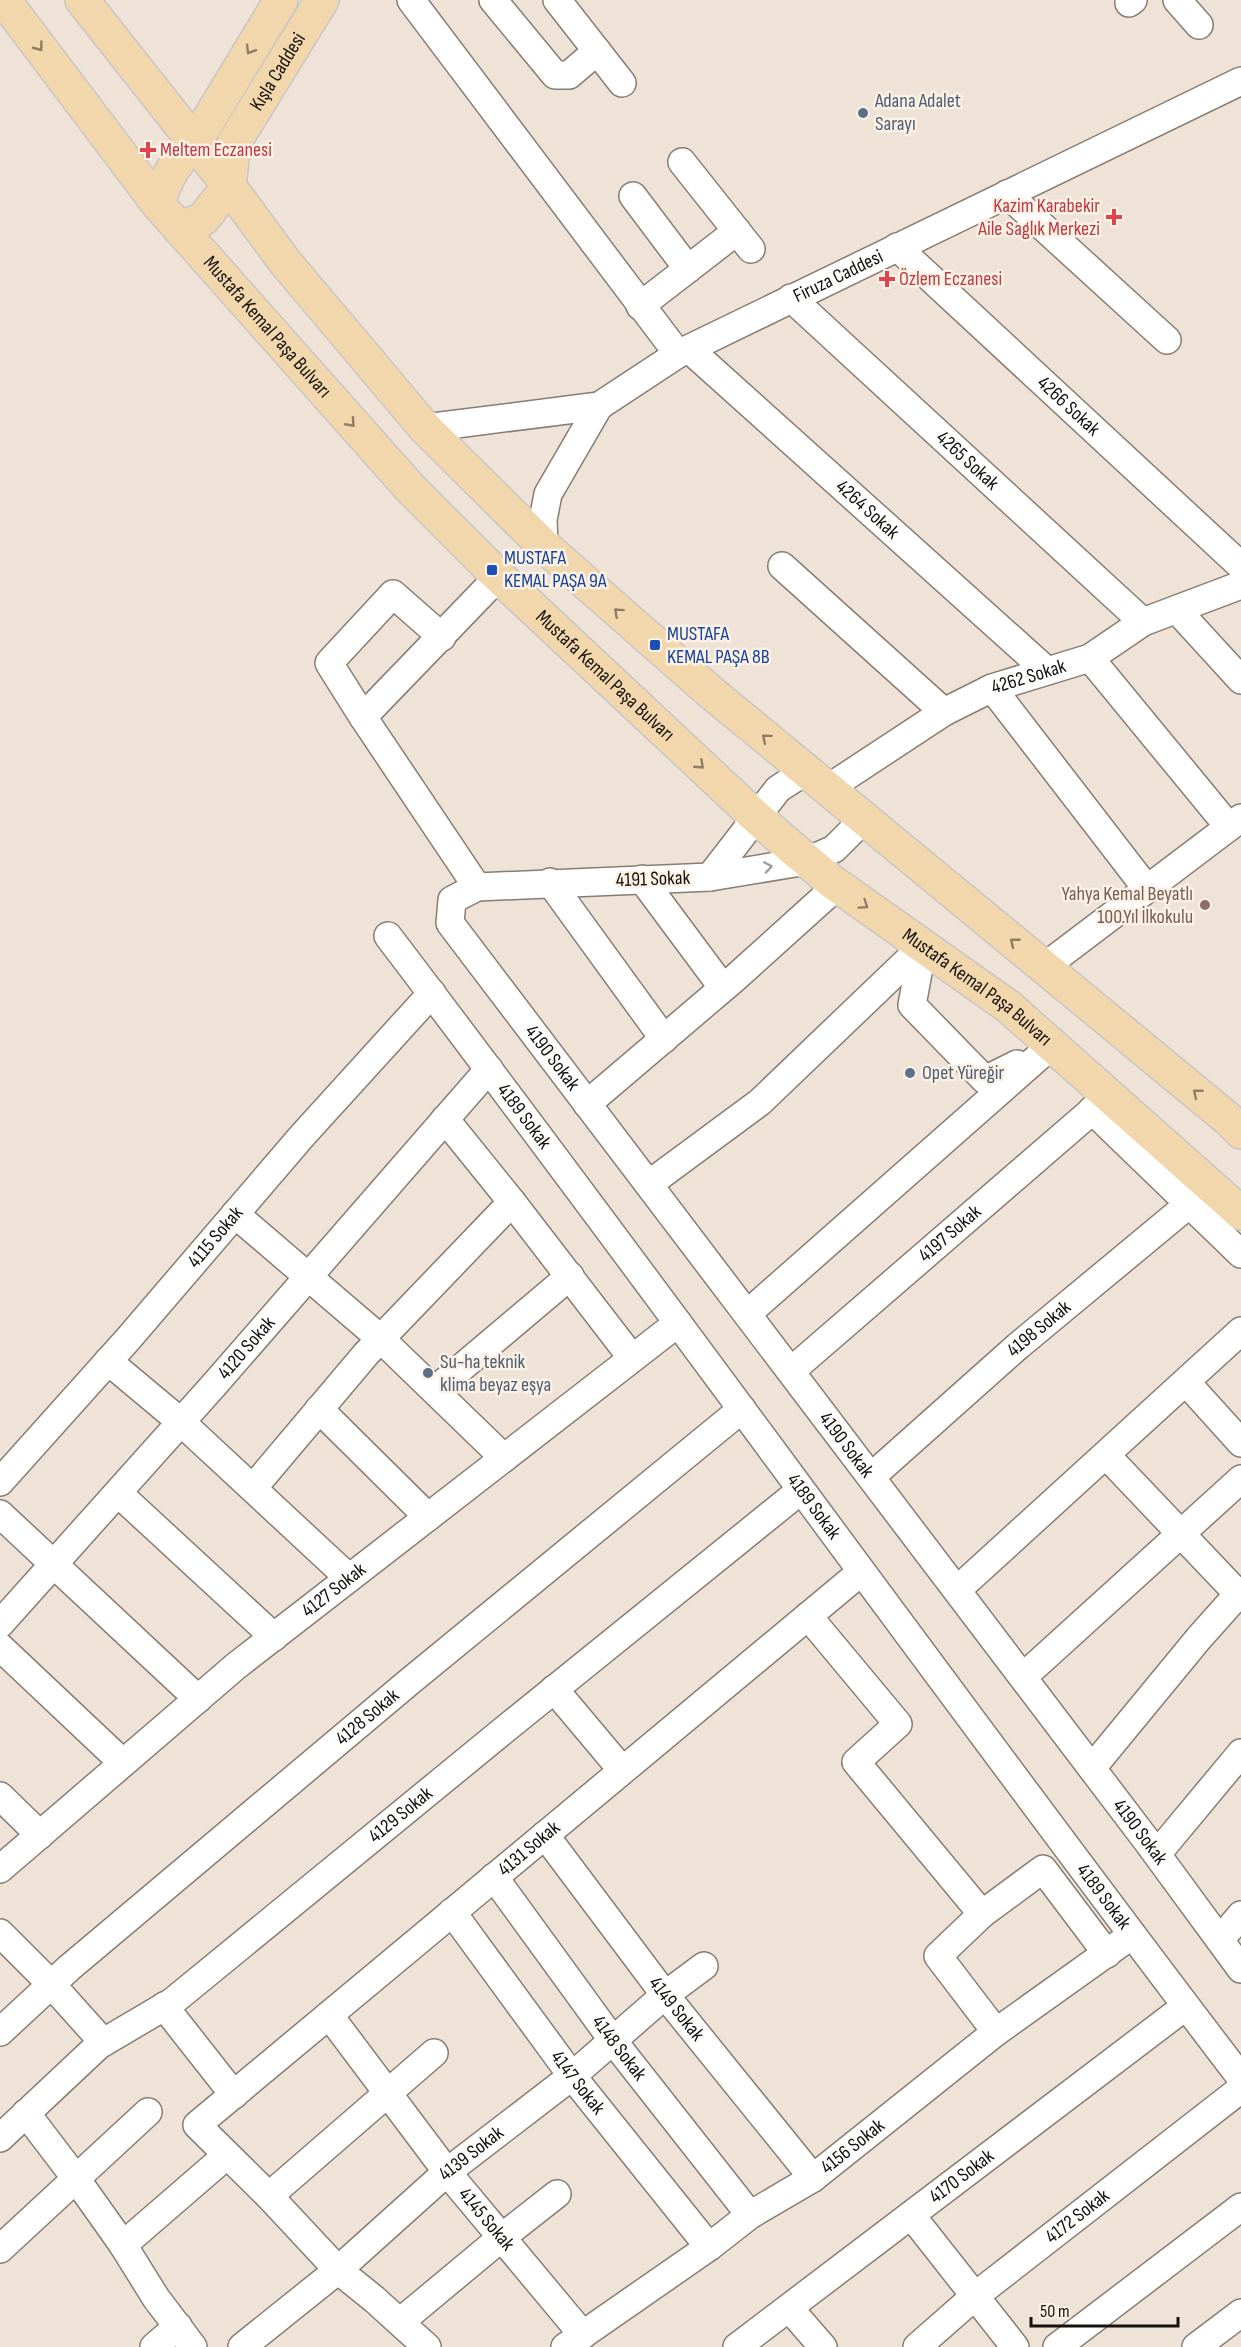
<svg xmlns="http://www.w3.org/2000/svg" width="1241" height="2347" font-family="'Sofia Sans Condensed',sans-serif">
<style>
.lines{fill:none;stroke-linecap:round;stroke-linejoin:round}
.minor-casing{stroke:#877d72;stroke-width:30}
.major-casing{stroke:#c7c6c5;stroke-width:36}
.minor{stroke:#fff;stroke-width:27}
.major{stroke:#f2d7ad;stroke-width:33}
.oneway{stroke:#8f7e65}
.oneway2{stroke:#a2a09f}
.service-dot{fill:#5c6f8a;stroke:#fcf1e5;stroke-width:2}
.health-dot{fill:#e0444e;stroke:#fcf1e5;stroke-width:2}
.transit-dot{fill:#1a4fb4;stroke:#fcf1e5;stroke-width:2}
.education-dot{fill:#8d6e63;stroke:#fcf1e5;stroke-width:2}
.labels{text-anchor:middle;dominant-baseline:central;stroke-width:5;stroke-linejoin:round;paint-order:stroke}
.street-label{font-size:20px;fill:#16120e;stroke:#fcf1e5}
.service-label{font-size:20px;fill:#4e5e75;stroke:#fcf1e5;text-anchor:start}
.health-label{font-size:20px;fill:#be3a42;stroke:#fcf1e5;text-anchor:start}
.transit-label{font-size:20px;fill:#164399;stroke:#fcf1e5;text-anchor:start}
.education-label{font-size:20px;fill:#785e54;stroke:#fcf1e5;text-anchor:end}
</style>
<rect width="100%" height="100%" fill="#efe3d8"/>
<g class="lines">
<defs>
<g id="minor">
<path d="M411 0 678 354"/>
<path d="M493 0 555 75H569L597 51"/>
<path d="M557 0 622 83"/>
<path d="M1177 0 1199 25"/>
<path d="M1129 3 1133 0"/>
<path d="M682 162 751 249"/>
<path d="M1007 194 1167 340"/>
<path d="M633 196 688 269"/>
<path id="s1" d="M897 247 1241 566"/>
<path id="s2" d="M791 298 1143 622"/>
<path d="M640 306 737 231"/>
<path id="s3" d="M689 349 1046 670"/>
<path id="s4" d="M425 428 599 406 678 354 1241 81"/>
<path d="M544 546 543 520 548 494 599 406"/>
<path d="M782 566 944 712"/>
<path d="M1177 610 1241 680"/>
<path d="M1090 658 1229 827"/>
<path d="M992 688 1147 889"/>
<path d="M363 717 329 663 393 594 442 637"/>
<path id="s5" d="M827 789 944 712 992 688 1090 658 1143 622 1241 585"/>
<path id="s6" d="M864 819 834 849 807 861 710 877 477 887 452 900 450 923 1147 1841 1241 1969"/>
<path d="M710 877 778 789 806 771"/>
<path d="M642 879 723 988"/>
<path d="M550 882 664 1039"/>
<path d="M477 887 363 717 499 576"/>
<path id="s7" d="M388 936C676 1314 952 1700 1241 2078"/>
<path d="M923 946 912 1005 985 1080 1017 1064"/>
<path d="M1044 967 1241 818"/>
<path d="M587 1104 735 978 837 886"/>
<path d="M1092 1110 1241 1254"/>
<path d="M445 1119 512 1202 632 1358"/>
<path d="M649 1184 760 1102 923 946"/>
<path d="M235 1214 381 1339 504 1458"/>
<path d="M747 1314 1052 1045"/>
<path d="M108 1361 181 1422 349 1578"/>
<path id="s8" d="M791 1371 1109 1096"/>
<path d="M1186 1382 1241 1443"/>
<path d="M435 1390 570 1276"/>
<path d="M319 1409 428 1517"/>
<path d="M1106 1455 1241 1597"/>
<path id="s9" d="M871 1477 1018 1346 1211 1186"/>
<path id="s10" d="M0 1482 129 1338 302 1136 432 993"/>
<path d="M253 1488 366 1354 512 1202"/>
<path d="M118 1493 274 1637"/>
<path d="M0 1514 198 1699"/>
<path d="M957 1590 1241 1331"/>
<path d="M808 1616 898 1724 856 1762 982 1914"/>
<path id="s11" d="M0 1624 214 1385 489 1069"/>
<path d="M0 1647 123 1763"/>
<path d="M1023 1677 1241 1479"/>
<path d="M554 1689 622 1770"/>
<path d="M1092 1768 1199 1638 1241 1591"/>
<path d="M0 1796 40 1835"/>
<path id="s12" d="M545 1835 665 1995 813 2178"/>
<path d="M1157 1854 1241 1753"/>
<path id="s13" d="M0 1869 236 1666 678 1323"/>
<path id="s14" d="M494 1877 614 2042 750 2215"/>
<path id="s15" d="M452 1912 572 2076 709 2247"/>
<path d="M0 1933 51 1984 103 2042"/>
<path d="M1220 1940 1241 1915"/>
<path d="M164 2006 234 2095"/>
<path id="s16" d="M329 2015 447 2172 583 2335"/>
<path id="s17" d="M0 2032 69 1968 409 1682 742 1409"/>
<path d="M996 2032 938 1956 982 1914 1043 1869 1107 1954"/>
<path d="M26 2113 77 2180 123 2245 156 2298 193 2347"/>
<path id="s18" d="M0 2138 99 2045 172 2002 504 1730 801 1490"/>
<path d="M269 2196 434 2053"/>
<path d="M911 2215 1015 2347"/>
<path d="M123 2245 227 2155"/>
<path d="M0 2249 148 2112"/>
<path d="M789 2308 823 2347"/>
<path d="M400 2322 501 2238 557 2194"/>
<path d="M154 2347 178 2326"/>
<path id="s19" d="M242 2347 338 2270 447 2172 572 2076 665 1995 704 1966"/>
<path id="s20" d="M427 2347 374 2299 338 2270 269 2196 197 2125 861 1572"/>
<path id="s21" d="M565 2347 709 2247 750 2215 813 2178 996 2032 1132 1935"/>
<path id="s22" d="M737 2347 1186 2006"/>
<path id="s23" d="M917 2347 975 2296 1241 2089"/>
<path d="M1057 2347 1241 2207"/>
<path d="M1196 2347 1241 2313"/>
</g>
<g id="major">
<path id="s24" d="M4 0 158 204 411 489 492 570 757 818 831 881 1009 1007 1241 1213"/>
<path d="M82 0 229 186 285 262 425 428 544 546 707 689 1227 1118 1241 1132"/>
<path d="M158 204C166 177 175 163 195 142L281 0"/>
<path id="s25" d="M180 229 203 219 229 186 234 143 322 0"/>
</g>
</defs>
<!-- minor casing -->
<use href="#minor" class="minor-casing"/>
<!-- major casing -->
<use href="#major" class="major-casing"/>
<!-- minor -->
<use href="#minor" class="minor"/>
<!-- major -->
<use href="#major" class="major"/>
</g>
<!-- one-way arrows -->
<defs><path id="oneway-chevron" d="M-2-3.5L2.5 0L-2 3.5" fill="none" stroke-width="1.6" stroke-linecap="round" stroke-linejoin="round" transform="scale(1.5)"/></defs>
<g class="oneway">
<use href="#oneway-chevron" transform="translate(39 47) rotate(53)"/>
<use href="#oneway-chevron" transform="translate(250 50) rotate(121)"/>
<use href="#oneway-chevron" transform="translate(351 423) rotate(48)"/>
<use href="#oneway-chevron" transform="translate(618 612) rotate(-138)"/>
<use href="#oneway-chevron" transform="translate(766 738) rotate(-140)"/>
<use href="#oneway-chevron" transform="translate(700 765) rotate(43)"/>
<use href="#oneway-chevron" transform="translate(864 905) rotate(35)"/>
<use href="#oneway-chevron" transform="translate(1014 942) rotate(-141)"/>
<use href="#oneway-chevron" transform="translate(1197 1093) rotate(-141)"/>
</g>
<use class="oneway2" href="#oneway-chevron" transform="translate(768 867) rotate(-9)"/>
<!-- markers -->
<g class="service-dot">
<circle cx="863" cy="113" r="6"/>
<circle cx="910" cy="1073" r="6"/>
<circle cx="428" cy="1373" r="6"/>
</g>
<g class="health-dot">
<path d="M145 141h6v6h6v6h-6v6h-6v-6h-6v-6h6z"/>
<path d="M1111 208h6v6h6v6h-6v6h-6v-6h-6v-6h6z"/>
<path d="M884 270h6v6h6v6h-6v6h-6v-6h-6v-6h6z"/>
</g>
<g class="transit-dot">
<rect x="486" y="564" width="12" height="12" rx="3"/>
<rect x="649" y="639" width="12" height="12" rx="3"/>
</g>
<circle class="education-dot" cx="1205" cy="905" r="6"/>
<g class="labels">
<!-- street labels -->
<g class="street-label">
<text stroke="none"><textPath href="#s25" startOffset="194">Kışla Caddesi</textPath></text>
<text stroke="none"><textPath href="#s4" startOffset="448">Firuza Caddesi</textPath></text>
<text stroke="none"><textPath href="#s24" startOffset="420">Mustafa Kemal Paşa Bulvarı</textPath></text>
<text stroke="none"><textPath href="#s1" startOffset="234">4266 Sokak</textPath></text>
<text stroke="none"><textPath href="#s2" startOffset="240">4265 Sokak</textPath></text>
<text stroke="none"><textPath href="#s3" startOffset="240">4264 Sokak</textPath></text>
<text stroke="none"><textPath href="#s24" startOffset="906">Mustafa Kemal Paşa Bulvarı</textPath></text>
<text stroke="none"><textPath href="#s5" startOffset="232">4262 Sokak</textPath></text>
<text transform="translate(653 879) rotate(-2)">4191 Sokak</text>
<text stroke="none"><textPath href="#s24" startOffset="1392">Mustafa Kemal Paşa Bulvarı</textPath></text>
<text stroke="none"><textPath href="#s6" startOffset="624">4190 Sokak</textPath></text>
<text stroke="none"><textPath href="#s7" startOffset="226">4189 Sokak</textPath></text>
<text stroke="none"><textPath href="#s8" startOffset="210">4197 Sokak</textPath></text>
<text stroke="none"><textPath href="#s10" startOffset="326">4115 Sokak</textPath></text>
<text stroke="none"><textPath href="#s9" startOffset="224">4198 Sokak</textPath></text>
<text stroke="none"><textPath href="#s11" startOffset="370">4120 Sokak</textPath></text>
<text stroke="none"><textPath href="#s6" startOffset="1110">4190 Sokak</textPath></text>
<text stroke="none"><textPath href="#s7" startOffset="712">4189 Sokak</textPath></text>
<text stroke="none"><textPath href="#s13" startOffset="435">4127 Sokak</textPath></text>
<text stroke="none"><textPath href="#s17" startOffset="484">4128 Sokak</textPath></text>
<text stroke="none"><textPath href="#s18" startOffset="516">4129 Sokak</textPath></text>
<text stroke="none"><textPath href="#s6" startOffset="1596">4190 Sokak</textPath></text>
<text stroke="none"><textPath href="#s20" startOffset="752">4131 Sokak</textPath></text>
<text stroke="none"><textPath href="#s7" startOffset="1198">4189 Sokak</textPath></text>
<text stroke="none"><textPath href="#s12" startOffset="218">4149 Sokak</textPath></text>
<text stroke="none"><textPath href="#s14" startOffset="212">4148 Sokak</textPath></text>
<text stroke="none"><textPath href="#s15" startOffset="212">4147 Sokak</textPath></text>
<text stroke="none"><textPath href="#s21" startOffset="351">4156 Sokak</textPath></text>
<text stroke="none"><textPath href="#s19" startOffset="300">4139 Sokak</textPath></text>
<text stroke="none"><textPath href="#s22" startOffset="282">4170 Sokak</textPath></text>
<text stroke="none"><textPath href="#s23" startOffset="207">4172 Sokak</textPath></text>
<text stroke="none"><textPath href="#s16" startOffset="258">4145 Sokak</textPath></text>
</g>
<!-- service labels -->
<g class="service-label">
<text x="875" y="101">Adana Adalet<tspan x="875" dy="23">Sarayı</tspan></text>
<text x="922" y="1073">Opet Yüreğir</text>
<text x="440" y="1362">Su-ha teknik<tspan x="440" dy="23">klima beyaz eşya</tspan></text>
</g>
<!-- health labels -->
<g class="health-label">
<text x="160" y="150">Meltem Eczanesi</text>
<text x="1100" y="206" text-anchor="end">Kazim Karabekir<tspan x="1100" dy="23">Aile Saglık Merkezi</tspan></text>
<text x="899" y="279">Özlem Eczanesi</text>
</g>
<!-- transit labels -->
<g class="transit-label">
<text x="504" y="558">MUSTAFA<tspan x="504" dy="23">KEMAL PAŞA 9A</tspan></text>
<text x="667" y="634">MUSTAFA<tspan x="667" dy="23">KEMAL PAŞA 8B</tspan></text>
</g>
<!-- education labels -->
<g class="education-label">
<text x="1193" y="894">Yahya Kemal Beyatlı<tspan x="1193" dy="23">100.Yıl İlkokulu</tspan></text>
</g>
</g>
<!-- scale -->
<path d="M1031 2317v9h147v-9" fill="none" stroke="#16120e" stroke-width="3"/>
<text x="1040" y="2317" font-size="18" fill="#16120e" stroke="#fcf1e5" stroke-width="4.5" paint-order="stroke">50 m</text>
</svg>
